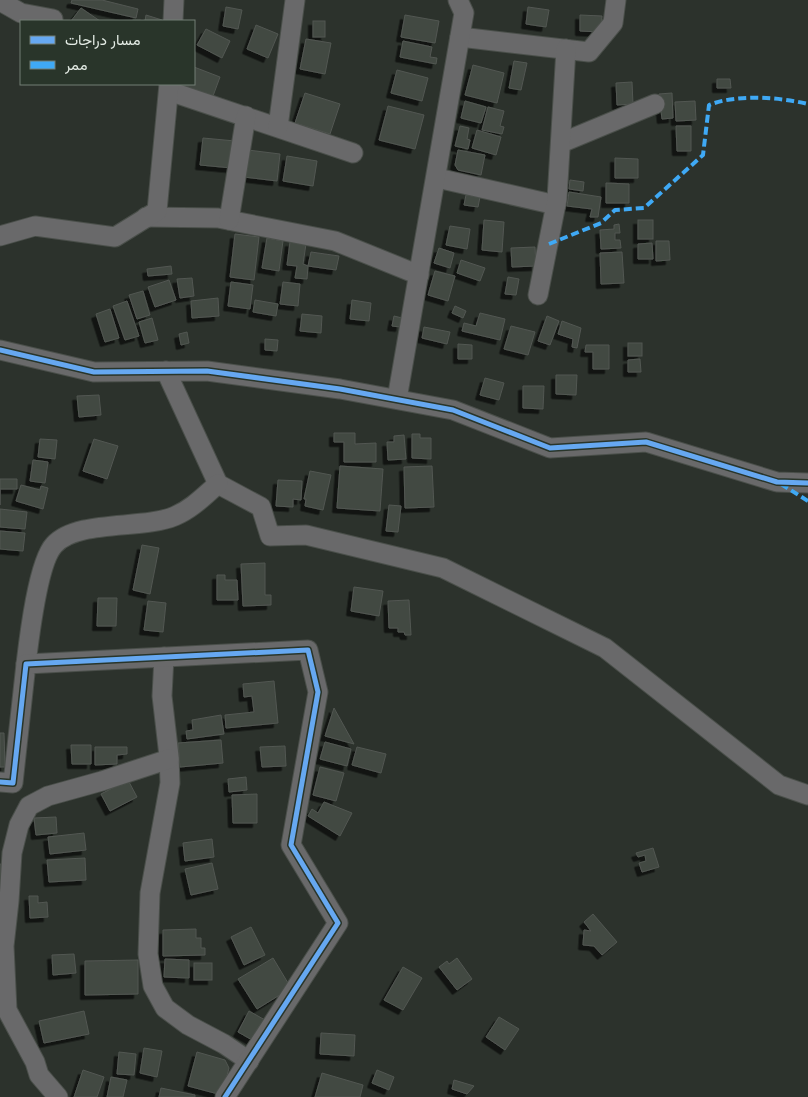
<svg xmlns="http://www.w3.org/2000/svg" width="808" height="1097" font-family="Mulish,Vazirmatn,sans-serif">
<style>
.building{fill:#424842;stroke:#525752;filter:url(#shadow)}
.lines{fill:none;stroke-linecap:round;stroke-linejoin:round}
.minor-casing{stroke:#4a4f4a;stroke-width:21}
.minor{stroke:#69696a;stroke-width:19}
.quiet{stroke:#3fa9f5;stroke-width:4;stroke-dasharray:8 4;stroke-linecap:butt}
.cycleway-casing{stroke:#29352a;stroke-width:8}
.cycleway{stroke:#66a8f1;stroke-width:5}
</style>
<defs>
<filter id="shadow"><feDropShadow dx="-4.5" dy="4.5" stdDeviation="0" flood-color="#0009"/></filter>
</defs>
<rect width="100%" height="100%" fill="#2c322c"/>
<!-- building -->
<g class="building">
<path d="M72 0H102L138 9 136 18 71 3Z"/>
<path d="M226 7 242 10 238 29 223 26Z"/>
<path d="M528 7 549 10 546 27 526 24Z"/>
<path d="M81 8 100 21H71Z"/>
<path d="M146 15 162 20V21H145Z"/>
<path d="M405 15 439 21 435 43 401 37Z"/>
<path d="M580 15 602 16 601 32 580 31Z"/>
<rect x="313" y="21" width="12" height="16"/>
<path d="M256 25 278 34 268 58 247 49Z"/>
<path d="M206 29 230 41 222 58 197 45Z"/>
<path d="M306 39 331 43 325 74 300 69Z"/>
<path d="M403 41 432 47 430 57 437 58 436 64 400 57Z"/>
<path d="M514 61 527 63 521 90 509 88Z"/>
<path d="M473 65 504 73 497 103 465 95Z"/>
<path d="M194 67 220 77 213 96 179 84H194Z"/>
<path d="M397 70 428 78 422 101 391 93Z"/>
<path d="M717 79H730L731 88H717Z"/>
<path d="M632 82 633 104 617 105 616 83Z"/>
<path d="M305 93 340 104 330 134 295 123Z"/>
<path d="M672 93 673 118 662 119 659 94Z"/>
<path d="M465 101 486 107 481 123 461 118Z"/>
<path d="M695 101 696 120 676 121 675 102Z"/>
<path d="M388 106 424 115 415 149 379 140Z"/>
<path d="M488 107 504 111 500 126 504 127 502 134 482 130Z"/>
<path d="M460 126 469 128 467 139 470 140 468 149 455 146Z"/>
<path d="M676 126H691V151H677Z"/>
<path d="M477 130 501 137 496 155 472 148Z"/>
<path d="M203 138 235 141 232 168 200 165Z"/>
<path d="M248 150 280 154 277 181 244 177Z"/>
<path d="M458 150 485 155 481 175 458 170 455 165Z"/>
<path d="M287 156 317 161 313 186 283 181Z"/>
<path d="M615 158 638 159V178H615Z"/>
<path d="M570 180 584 182 583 191 569 189Z"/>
<path d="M606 183 629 184V203H606Z"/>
<path d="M569 192 601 197 598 217H590L592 209 567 206Z"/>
<path d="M466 195 480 197 478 207 464 205Z"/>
<path d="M484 220 504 222 502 252 482 250Z"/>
<rect x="638" y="220" width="15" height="19"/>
<path d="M619 224 620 233H615V240H620L621 248 601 249 600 230 614 229V225Z"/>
<path d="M450 226 470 229 467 249 446 245Z"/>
<path d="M235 234 259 237 254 280 230 277Z"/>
<path d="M267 238 283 241 279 271 262 268Z"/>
<path d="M656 241H669L670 260 656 261Z"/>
<path d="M290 242 306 244 303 264 308 266 307 279 295 278 297 266 287 265Z"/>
<path d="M652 243 653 259H638V244Z"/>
<path d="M535 247 536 266 512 267 511 248Z"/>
<path d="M439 248 454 253 450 268 434 263Z"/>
<path d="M311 252 339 256 336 270 308 266Z"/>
<path d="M622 252 624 283 601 284 600 253Z"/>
<path d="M461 260 485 268 480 281 457 273Z"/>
<path d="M171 266 172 274 148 276 147 269Z"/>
<path d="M435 271 455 276 448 301 428 295Z"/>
<path d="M508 277 519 279 516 295 505 294Z"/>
<path d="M192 278 194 296 180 298 177 279Z"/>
<path d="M169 280 176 300 155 307 148 287Z"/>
<path d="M231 282 253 285 250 309 228 306Z"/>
<path d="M283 282 300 284 298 306 280 304Z"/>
<path d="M143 291 150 315 137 319 129 295Z"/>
<path d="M218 298 219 316 192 318 191 301Z"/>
<path d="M255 300 278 304 276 316 253 312Z"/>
<path d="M352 300 371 303 369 321 350 319Z"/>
<path d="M127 301 139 336 125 340 113 306Z"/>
<path d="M455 306 466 311 463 318 452 313Z"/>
<path d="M110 309 119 338 105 342 96 314Z"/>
<path d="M480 313 505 319 500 340 462 331 464 323 476 326Z"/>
<path d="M302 314 322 316 321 333 300 331Z"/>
<path d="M394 316 402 318 400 327 392 326Z"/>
<path d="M547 316 559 321 550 345 538 341Z"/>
<path d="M152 318 158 340 145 343 139 322Z"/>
<path d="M562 321 581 328 577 348 572 347 573 339 558 334Z"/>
<path d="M511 326 535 332 528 355 504 349Z"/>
<path d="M424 327 450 332 447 344 422 338Z"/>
<path d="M187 332 189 343 181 345 179 334Z"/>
<path d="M265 339 278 340 277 351 265 350Z"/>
<rect x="628" y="343" width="14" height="13"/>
<path d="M458 344 472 345V359H458Z"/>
<path d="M586 345H609V369H593V352H585Z"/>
<path d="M640 359 641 372H628V360Z"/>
<path d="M556 375H577L576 395 556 394Z"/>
<path d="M485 378 504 383 499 400 480 395Z"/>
<path d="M523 386H544L543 409 523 408Z"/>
<path d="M99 395 101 415 79 417 77 396Z"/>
<path d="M334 433H355V444L376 443V462H344V442H334Z"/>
<path d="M412 434H420V438H431V459L412 458Z"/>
<path d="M404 435 406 459 388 460 387 442H394V436Z"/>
<path d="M40 439 57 440 55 459 38 457Z"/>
<path d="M94 439 118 446 107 479 83 471Z"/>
<path d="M33 460 48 462 45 483 30 481Z"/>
<path d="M340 466 383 469 380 511 337 508Z"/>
<path d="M432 466 434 507 405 508 404 467Z"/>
<path d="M310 471 331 475 323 510 305 506 306 499H304Z"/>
<path d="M0 479H17V489H0V505Z"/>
<path d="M278 480 302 481 301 500 293 499V507L276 506Z"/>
<path d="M21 485 40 490 41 486 48 488 43 509 16 501Z"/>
<path d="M389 505 401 506 398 532 386 531Z"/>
<path d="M0 509 27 512 25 529 0 527Z"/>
<path d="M0 531 25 533 23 551 0 549Z"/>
<path d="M142 545 159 548 150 594 133 590Z"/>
<path d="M265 563V595H271V605L243 606 241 564Z"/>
<path d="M217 575H225V580H237L238 600H217Z"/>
<path d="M354 587 383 591 379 616 351 611Z"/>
<path d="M98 598H117L116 626H97Z"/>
<path d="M409 600 411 635H405L404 632H398V628H389L388 601Z"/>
<path d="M148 601 166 603 163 632 144 630Z"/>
<path d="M274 681 278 723 226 728 225 715 254 712 252 696 244 697 243 684Z"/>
<path d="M334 708 354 744 325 736Z"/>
<path d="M221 715 224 734 187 739 186 731 193 730 192 720Z"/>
<path d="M0 733H4L5 767H0Z"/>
<path d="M221 740 223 763 180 767 178 743Z"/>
<path d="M325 742 351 749 347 766 320 759Z"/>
<path d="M71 745H91V764H72Z"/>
<path d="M285 746 286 766 262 767 260 747Z"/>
<path d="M95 747H127V754L117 755V764L95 765Z"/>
<path d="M357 747 386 754 381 773 352 765Z"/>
<path d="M320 767 344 773 336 801 313 795Z"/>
<path d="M246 777 247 790 229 792 228 779Z"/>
<path d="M128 780 137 797 110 811 101 794Z"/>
<path d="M257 794V823H233L232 795Z"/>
<path d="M324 802 352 813 340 836 308 816 312 809 318 813Z"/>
<path d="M56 817 57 833 36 835 34 818Z"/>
<path d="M84 833 86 850 50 854 48 837Z"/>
<path d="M212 839 214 857 185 861 183 843Z"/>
<path d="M653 848 659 867 642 872 639 863 646 861 645 855 638 857 636 853Z"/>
<path d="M85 858 86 880 49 882 47 860Z"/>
<path d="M212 863 218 889 191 895 185 869Z"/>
<path d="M0 864 8 866 0 897Z"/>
<path d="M29 896H38V903L47 902 48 917 30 918Z"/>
<path d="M593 914 617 942 602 955 594 946 583 945 584 930 591 931 584 922Z"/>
<path d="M251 927 265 955 244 965 231 937Z"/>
<path d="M196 929V938H201V948H205V955L163 956V930Z"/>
<path d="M74 954 76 973 53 975 52 955Z"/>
<path d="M273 958 291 988 257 1009 238 979Z"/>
<path d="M457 958 472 979 457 990 439 967 447 961 449 964Z"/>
<path d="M165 959 189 960V978L164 977Z"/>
<path d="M138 960V994L85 995V961Z"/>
<rect x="194" y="963" width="18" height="17"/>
<path d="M403 967 422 978 403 1010 384 1000Z"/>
<path d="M84 1011 89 1034 44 1043 39 1021Z"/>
<path d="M249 1011 265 1020 254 1041 238 1032Z"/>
<path d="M499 1017 519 1029 505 1050 486 1037Z"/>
<path d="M321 1033 355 1035 354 1056 320 1054Z"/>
<path d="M144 1048 162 1051 157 1077 140 1073Z"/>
<path d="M119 1052 136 1054 134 1075 117 1074Z"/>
<path d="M197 1052 225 1060 229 1068 222 1095 188 1086Z"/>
<path d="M83 1070 104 1077 97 1097H74Z"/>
<path d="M377 1070 394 1077 389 1090 372 1083Z"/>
<path d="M322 1073 363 1085 360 1097H315Z"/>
<path d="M111 1077 127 1080 123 1097H107Z"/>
<path d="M454 1080 474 1086 467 1094 452 1089Z"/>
<path d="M161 1088 195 1095V1097H159Z"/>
</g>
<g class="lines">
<defs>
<g id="minor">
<path d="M0 1 21 13 53 19"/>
<path d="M173 21 174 0"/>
<path d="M460 37 589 52 613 23 616 0"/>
<path d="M169 91 353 153"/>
<path d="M278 127 295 0"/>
<path d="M561 143 655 104"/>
<path d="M437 178 556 205"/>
<path d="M146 217 218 218 335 241 419 275"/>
<path d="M229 220 246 116"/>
<path d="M0 236 35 226 115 237 157 211 169 84"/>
<path d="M538 295 557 199 566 49"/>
<path d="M0 350 94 372 207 371 340 389 453 410 550 448 646 442 777 482 808 483"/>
<path d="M166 371 218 484 261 507 270 536 306 535 443 568 605 648 779 785 808 795"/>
<path d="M397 399 464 13 458 0"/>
<path d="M164 657 162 696 169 756 170 783 150 893 148 954 153 986 165 1008 188 1025 224 1044 249 1061"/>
<path d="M26 664C29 639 38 562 54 545 77 519 143 530 175 516 192 509 205 495 218 484"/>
<path d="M0 782 13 783 26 664 308 650 318 692 291 845 338 923 225 1097"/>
<path d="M58 1097 39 1075 35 1062 7 1010 4 946 9 901 12 853 19 825 29 806 48 796 102 781 169 759"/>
</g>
</defs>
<!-- minor casing -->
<use href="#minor" class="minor-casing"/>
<!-- minor -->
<use href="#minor" class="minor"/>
<!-- quiet -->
<g class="quiet">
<path d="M549 244 601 223 615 210 644 208 703 155 709 105C736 94 779 97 808 104"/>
<path d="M781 484 808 501"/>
</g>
<defs>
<g id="cycleway">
<path d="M0 350 94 372 207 371 340 389 453 410 550 448 646 442 777 482 808 483"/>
<path d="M0 782 13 783 26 664 308 650 318 692 291 845 338 923 225 1097"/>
</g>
</defs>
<!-- cycleway casing -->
<use href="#cycleway" class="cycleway-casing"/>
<!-- cycleway -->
<use href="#cycleway" class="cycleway"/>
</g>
<!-- legend -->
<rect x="20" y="20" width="175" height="65" fill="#29352a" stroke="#737e74"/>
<rect x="30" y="36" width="25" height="8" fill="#66a8f1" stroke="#737e74"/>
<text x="65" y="45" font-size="15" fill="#e3ebe4">مسار دراجات</text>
<rect x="30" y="61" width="25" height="8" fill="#3fa9f5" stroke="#737e74"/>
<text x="65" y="70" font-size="15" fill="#e3ebe4">ممر</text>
</svg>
